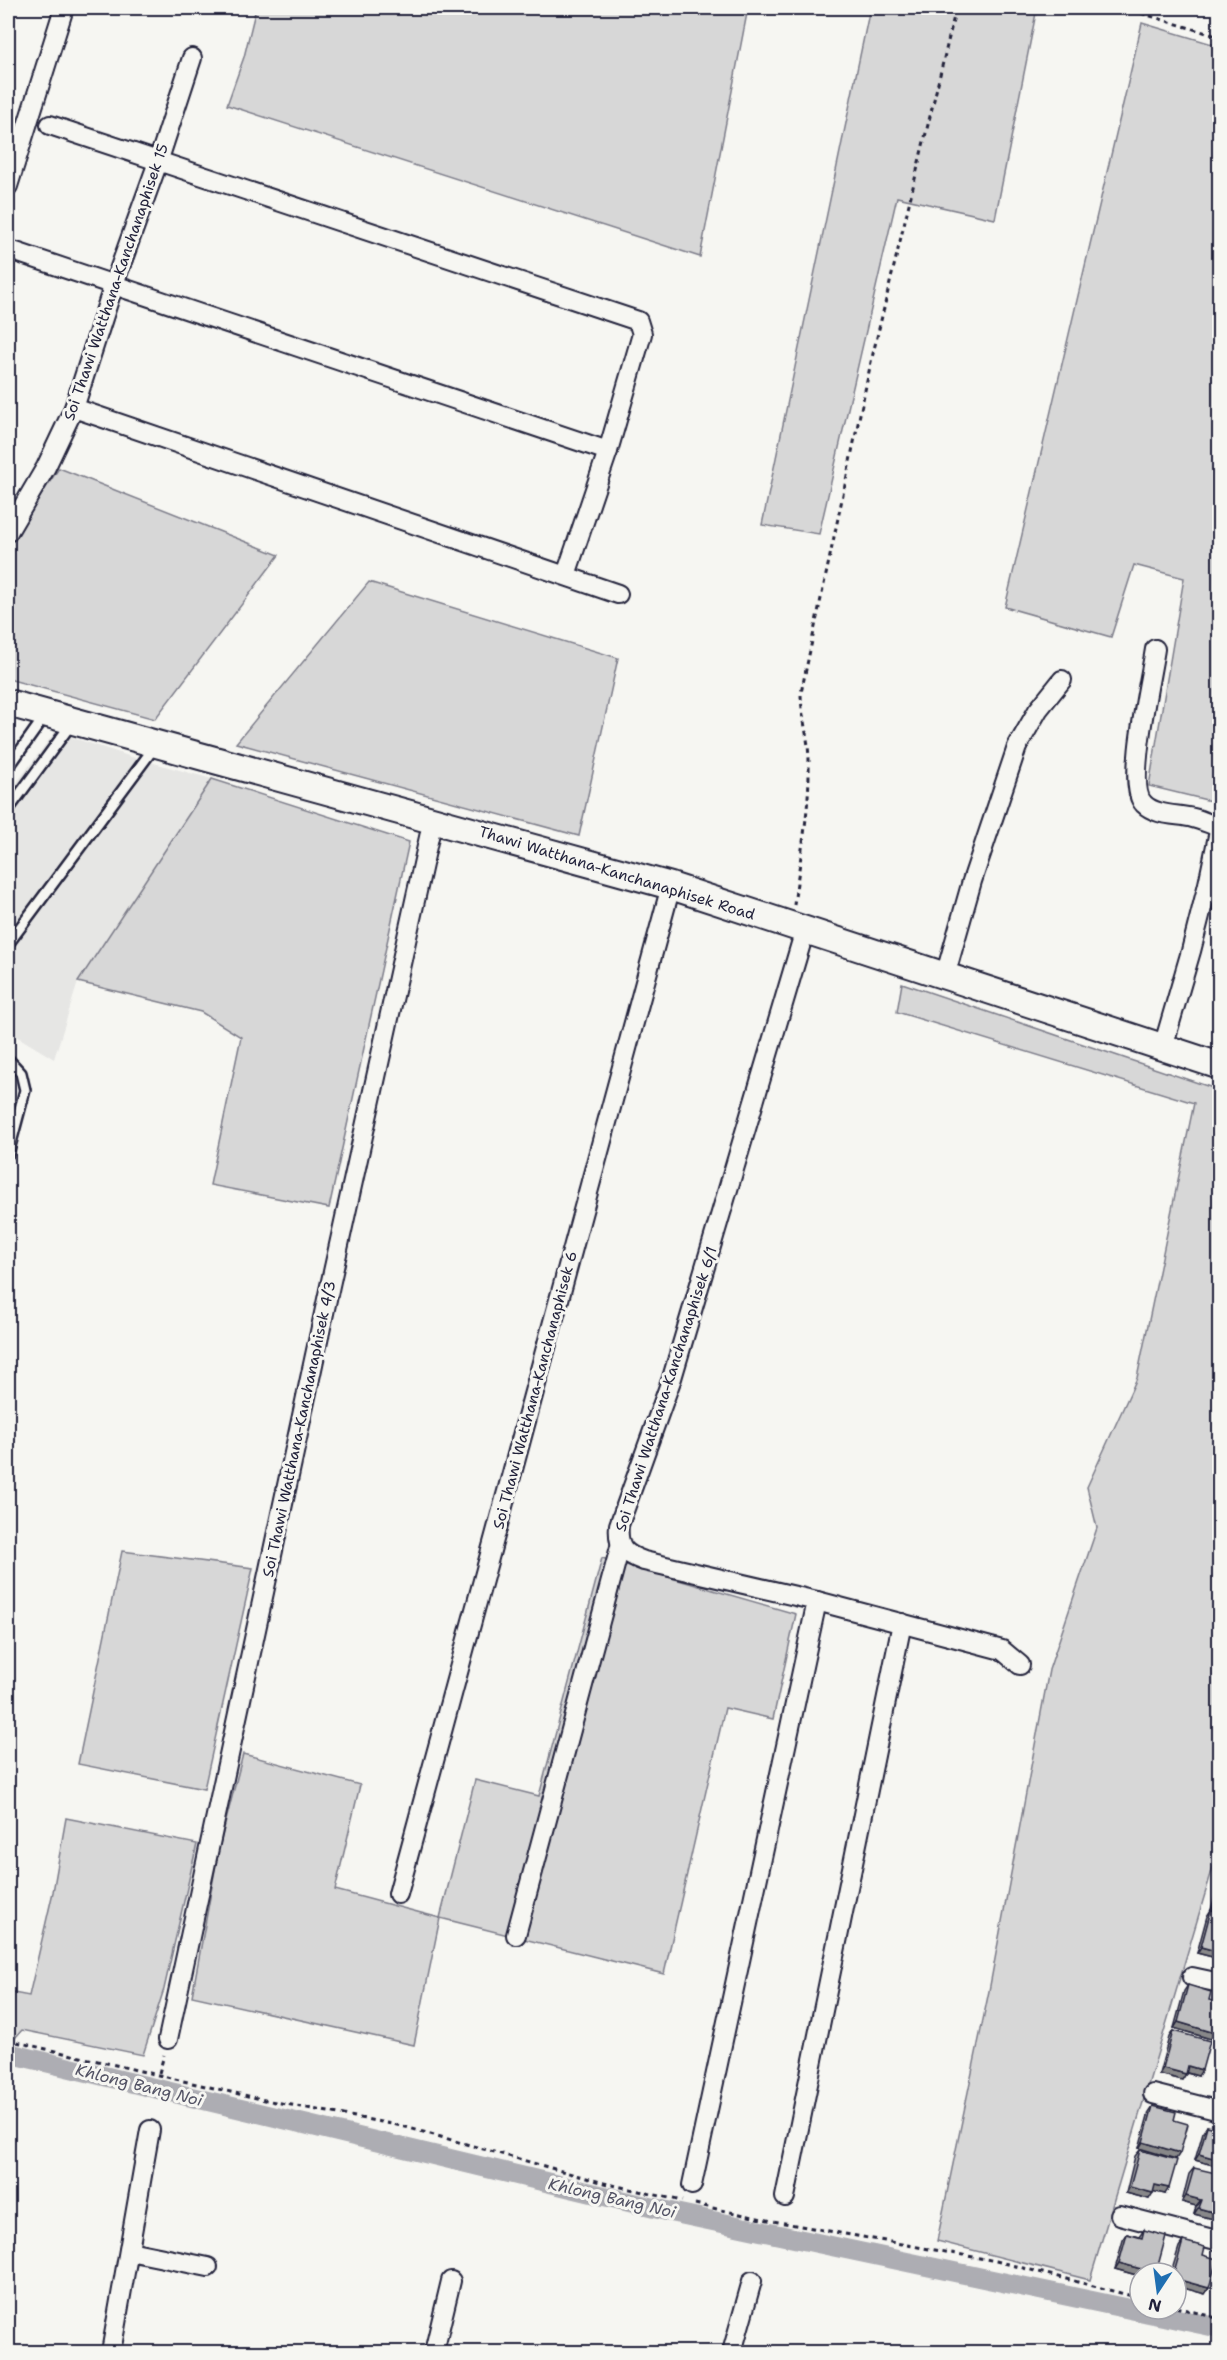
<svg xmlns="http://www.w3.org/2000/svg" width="1227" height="2360" font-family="'Shantell Sans',sans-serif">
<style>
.built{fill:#e6e6e4}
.green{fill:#d7d7d7;stroke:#7c7c89;stroke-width:1.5}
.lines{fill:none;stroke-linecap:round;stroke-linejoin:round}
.canal{stroke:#adadb3;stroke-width:20}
.lane-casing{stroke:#22223b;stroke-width:14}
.street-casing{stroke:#22223b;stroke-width:22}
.secondary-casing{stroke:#22223b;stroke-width:30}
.path{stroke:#22223b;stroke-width:3;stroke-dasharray:4.5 4.5;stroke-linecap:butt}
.lane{stroke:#f6f6f2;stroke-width:9}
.street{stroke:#f6f6f2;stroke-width:18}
.secondary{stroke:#f6f6f2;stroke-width:26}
.wall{fill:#a7a7a9;stroke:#22223b;stroke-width:1.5}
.shaded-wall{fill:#888889;stroke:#22223b;stroke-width:1.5}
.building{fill:#c2c2c4;stroke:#22223b;stroke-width:1.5}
.labels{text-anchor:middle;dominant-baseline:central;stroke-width:6;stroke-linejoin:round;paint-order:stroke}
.street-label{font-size:15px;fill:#22223b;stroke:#f6f6f2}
.water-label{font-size:16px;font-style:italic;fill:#535365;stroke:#f6f6f2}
</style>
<rect width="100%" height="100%" fill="#f6f6f2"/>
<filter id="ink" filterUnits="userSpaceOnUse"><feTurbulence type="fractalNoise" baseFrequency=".0167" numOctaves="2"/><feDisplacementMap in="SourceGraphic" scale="12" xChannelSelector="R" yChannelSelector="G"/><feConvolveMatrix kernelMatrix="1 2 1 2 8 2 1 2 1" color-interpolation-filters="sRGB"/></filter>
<g filter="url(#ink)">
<!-- built -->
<path class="built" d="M55 732 132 757 212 779 78 982 54 1059 8 1031V794Z"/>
<!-- green -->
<g class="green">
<path d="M256 8H748L700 257 227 105 244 57Z"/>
<path d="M870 8H1037L995 219 897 197 819 534 762 525Z"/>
<path d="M1142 23 1219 46V803L1149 786 1184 578 1134 565 1111 637 1005 607Z"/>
<path d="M59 468 279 555 155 719 8 679V545Z"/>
<path d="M369 582 618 658 579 836 236 743Z"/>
<path d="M212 779 409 842 329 1208 210 1185 241 1037 201 1012 78 982Z"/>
<path d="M902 983 1219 1090V1847L1090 2280 937 2241 989 1991 1049 1670 1097 1528 1087 1487 1137 1378 1194 1103 897 1012Z"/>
<path d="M122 1551 253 1568 204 1789 78 1764Z"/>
<path d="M602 1558 796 1614 773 1719 725 1708 664 1974 440 1918 414 2045 192 1996 219 1848 243 1754 360 1785 335 1890 440 1918 475 1780 539 1796Z"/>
<path d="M66 1818 197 1844 164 1989 143 2055 22 2030 8 2046V1992L29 1996 53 1892Z"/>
</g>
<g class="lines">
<!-- canal -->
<path class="canal" d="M8 2053 675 2213 1220 2328"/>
<defs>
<g id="lane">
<path d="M8 768 45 716"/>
<path d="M8 810 72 723"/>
<path d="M8 944 156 745"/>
<path d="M8 1059 21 1073 25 1090 8 1154"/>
</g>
<g id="street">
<path d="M50 125 638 321 642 334 608 451 566 575"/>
<path d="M8 186 64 8"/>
<path d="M10 250 608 451"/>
<path d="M74 408 618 594"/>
<path d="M8 532 46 467 74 408 114 284 158 162 192 58"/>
<path d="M1155 649C1151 677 1125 787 1144 804 1156 816 1178 814 1193 818 1201 820 1210 824 1219 827"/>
<path d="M805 930 672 1378 619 1525C617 1547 624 1554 644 1561L817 1601 1002 1650 1020 1665"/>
<path d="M945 976 972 881 1017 747 1038 710 1062 680"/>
<path d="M1163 1047 1191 951 1208 884 1220 826"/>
<path d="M398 1894 671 886"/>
<path d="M516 1935 620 1547"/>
<path d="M1192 1977 1220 1983"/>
<path d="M168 2039 329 1290 433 819"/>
<path d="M1153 2094 1220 2111"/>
<path d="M692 2185 817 1601"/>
<path d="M785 2197 902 1623"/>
<path d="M1120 2215 1220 2241"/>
<path d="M129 2251 208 2267"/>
<path d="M111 2352 150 2130"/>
<path d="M434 2352 451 2281"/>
<path d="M732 2352 752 2281"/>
</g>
<path id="secondary" d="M8 703 671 886 1220 1066"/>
</defs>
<!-- lane casing -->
<use href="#lane" class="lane-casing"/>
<!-- street casing -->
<use href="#street" class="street-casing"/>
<!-- secondary casing -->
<use href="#secondary" class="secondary-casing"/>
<!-- path -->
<g class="path">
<path d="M1124 8 1220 37"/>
<path d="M794 905C800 857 810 810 809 762 809 738 801 716 801 693L871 362 956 8"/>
<path d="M8 2040 265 2100 402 2126 604 2183 682 2201"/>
<path d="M159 2073 164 2055"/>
<path d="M695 2204 762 2219 996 2261 1140 2298"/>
<path d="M1176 2307 1220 2319"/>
</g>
<!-- lane -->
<use href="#lane" class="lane"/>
<!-- street -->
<use href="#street" class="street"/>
<!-- secondary -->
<use href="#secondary" class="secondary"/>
</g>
<!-- wall -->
<g class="wall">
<path d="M1220 1878V1912L1211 1910Z"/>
<path d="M1211 1910 1220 1959 1197 1953 1207 1916Z"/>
<path d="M1188 1985 1209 2000 1211 2039 1174 2028 1184 1991Z"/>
<path d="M1173 2031 1198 2076 1186 2073 1182 2080 1159 2074 1169 2037Z"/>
<path d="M1153 2106 1174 2120 1176 2159 1139 2148 1149 2112Z"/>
<path d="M1207 2126 1219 2129 1220 2127V2167L1195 2160 1203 2132Z"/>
<path d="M1140 2150 1165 2194 1153 2191 1149 2199 1126 2193 1135 2156Z"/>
<path d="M1194 2168 1217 2220 1194 2214 1196 2206 1182 2202 1189 2174Z"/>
<path d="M1144 2230 1140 2276 1115 2269 1123 2240 1127 2234 1139 2237Z"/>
<path d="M1183 2241 1203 2255 1209 2288 1205 2294 1176 2286V2273H1171L1179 2247Z"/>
</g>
<!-- shaded-wall -->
<g class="shaded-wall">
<path d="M1216 1904 1220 1905V1912L1211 1910Z"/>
<path d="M1201 1947 1220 1952V1959L1197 1953Z"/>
<path d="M1178 2022 1215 2033 1211 2039 1174 2028Z"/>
<path d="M1188 2066 1202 2070 1198 2076 1184 2072Z"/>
<path d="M1163 2068 1186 2074 1182 2080 1159 2074Z"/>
<path d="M1143 2142 1180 2153 1176 2159 1139 2148Z"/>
<path d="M1199 2154 1220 2160V2167L1195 2160Z"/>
<path d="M1155 2185 1169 2188 1165 2194 1151 2191Z"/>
<path d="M1130 2187 1153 2193 1149 2199 1126 2193Z"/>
<path d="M1186 2196 1201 2200 1196 2206 1182 2202Z"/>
<path d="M1198 2208 1220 2214V2217L1217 2220 1194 2214Z"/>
<path d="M1119 2263 1156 2273H1140V2276L1115 2269Z"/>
<path d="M1176 2279 1209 2288 1205 2294 1176 2286Z"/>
</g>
<!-- building -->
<g class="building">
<path d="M1220 1889V1905L1216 1904Z"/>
<path d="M1211 1910 1220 1912V1952L1201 1947Z"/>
<path d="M1188 1985 1211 1992 1209 2000 1220 2003V2016L1215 2033 1178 2022Z"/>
<path d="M1173 2031 1210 2041 1202 2070 1188 2066 1186 2074 1163 2068Z"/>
<path d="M1153 2106 1176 2112 1174 2120 1188 2124 1180 2153 1143 2142Z"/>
<path d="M1207 2126 1220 2129V2160L1199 2154Z"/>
<path d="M1140 2150 1177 2160 1169 2188 1155 2185 1153 2193 1130 2187Z"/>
<path d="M1194 2168 1220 2174V2214L1198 2208 1201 2200 1186 2196Z"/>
<path d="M1144 2230 1166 2236 1156 2273 1119 2263 1127 2234 1142 2238Z"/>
<path d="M1183 2241 1205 2247 1203 2255 1217 2259 1209 2288 1176 2279V2273H1174Z"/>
</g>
</g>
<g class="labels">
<!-- street labels -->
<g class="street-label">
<text transform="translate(116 282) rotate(-71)">Soi Thawi Watthana-Kanchanaphisek 15</text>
<text transform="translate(617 873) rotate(17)">Thawi Watthana-Kanchanaphisek Road</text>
<text transform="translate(666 1389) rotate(-72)">Soi Thawi Watthana-Kanchanaphisek 6/1</text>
<text transform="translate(535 1390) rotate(-75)">Soi Thawi Watthana-Kanchanaphisek 6</text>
<text transform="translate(299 1429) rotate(-78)">Soi Thawi Watthana-Kanchanaphisek 4/3</text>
</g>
<!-- water labels -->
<g class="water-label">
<text transform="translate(139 2085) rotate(14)">Khlong Bang Noi</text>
<text transform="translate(612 2198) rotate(13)">Khlong Bang Noi</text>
</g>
</g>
<!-- margin -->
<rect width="1227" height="2360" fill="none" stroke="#f6f6f2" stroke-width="30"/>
<rect x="15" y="15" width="1197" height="2330" fill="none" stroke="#22223b" stroke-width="2" filter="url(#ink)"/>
<!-- north arrow -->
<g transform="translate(1158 2291) rotate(193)"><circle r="28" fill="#f6f6f2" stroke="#a1a1a9" stroke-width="1.5"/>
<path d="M0-4.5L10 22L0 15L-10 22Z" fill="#1f6fb2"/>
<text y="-9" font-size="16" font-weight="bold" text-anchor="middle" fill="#22223b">N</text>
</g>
</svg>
